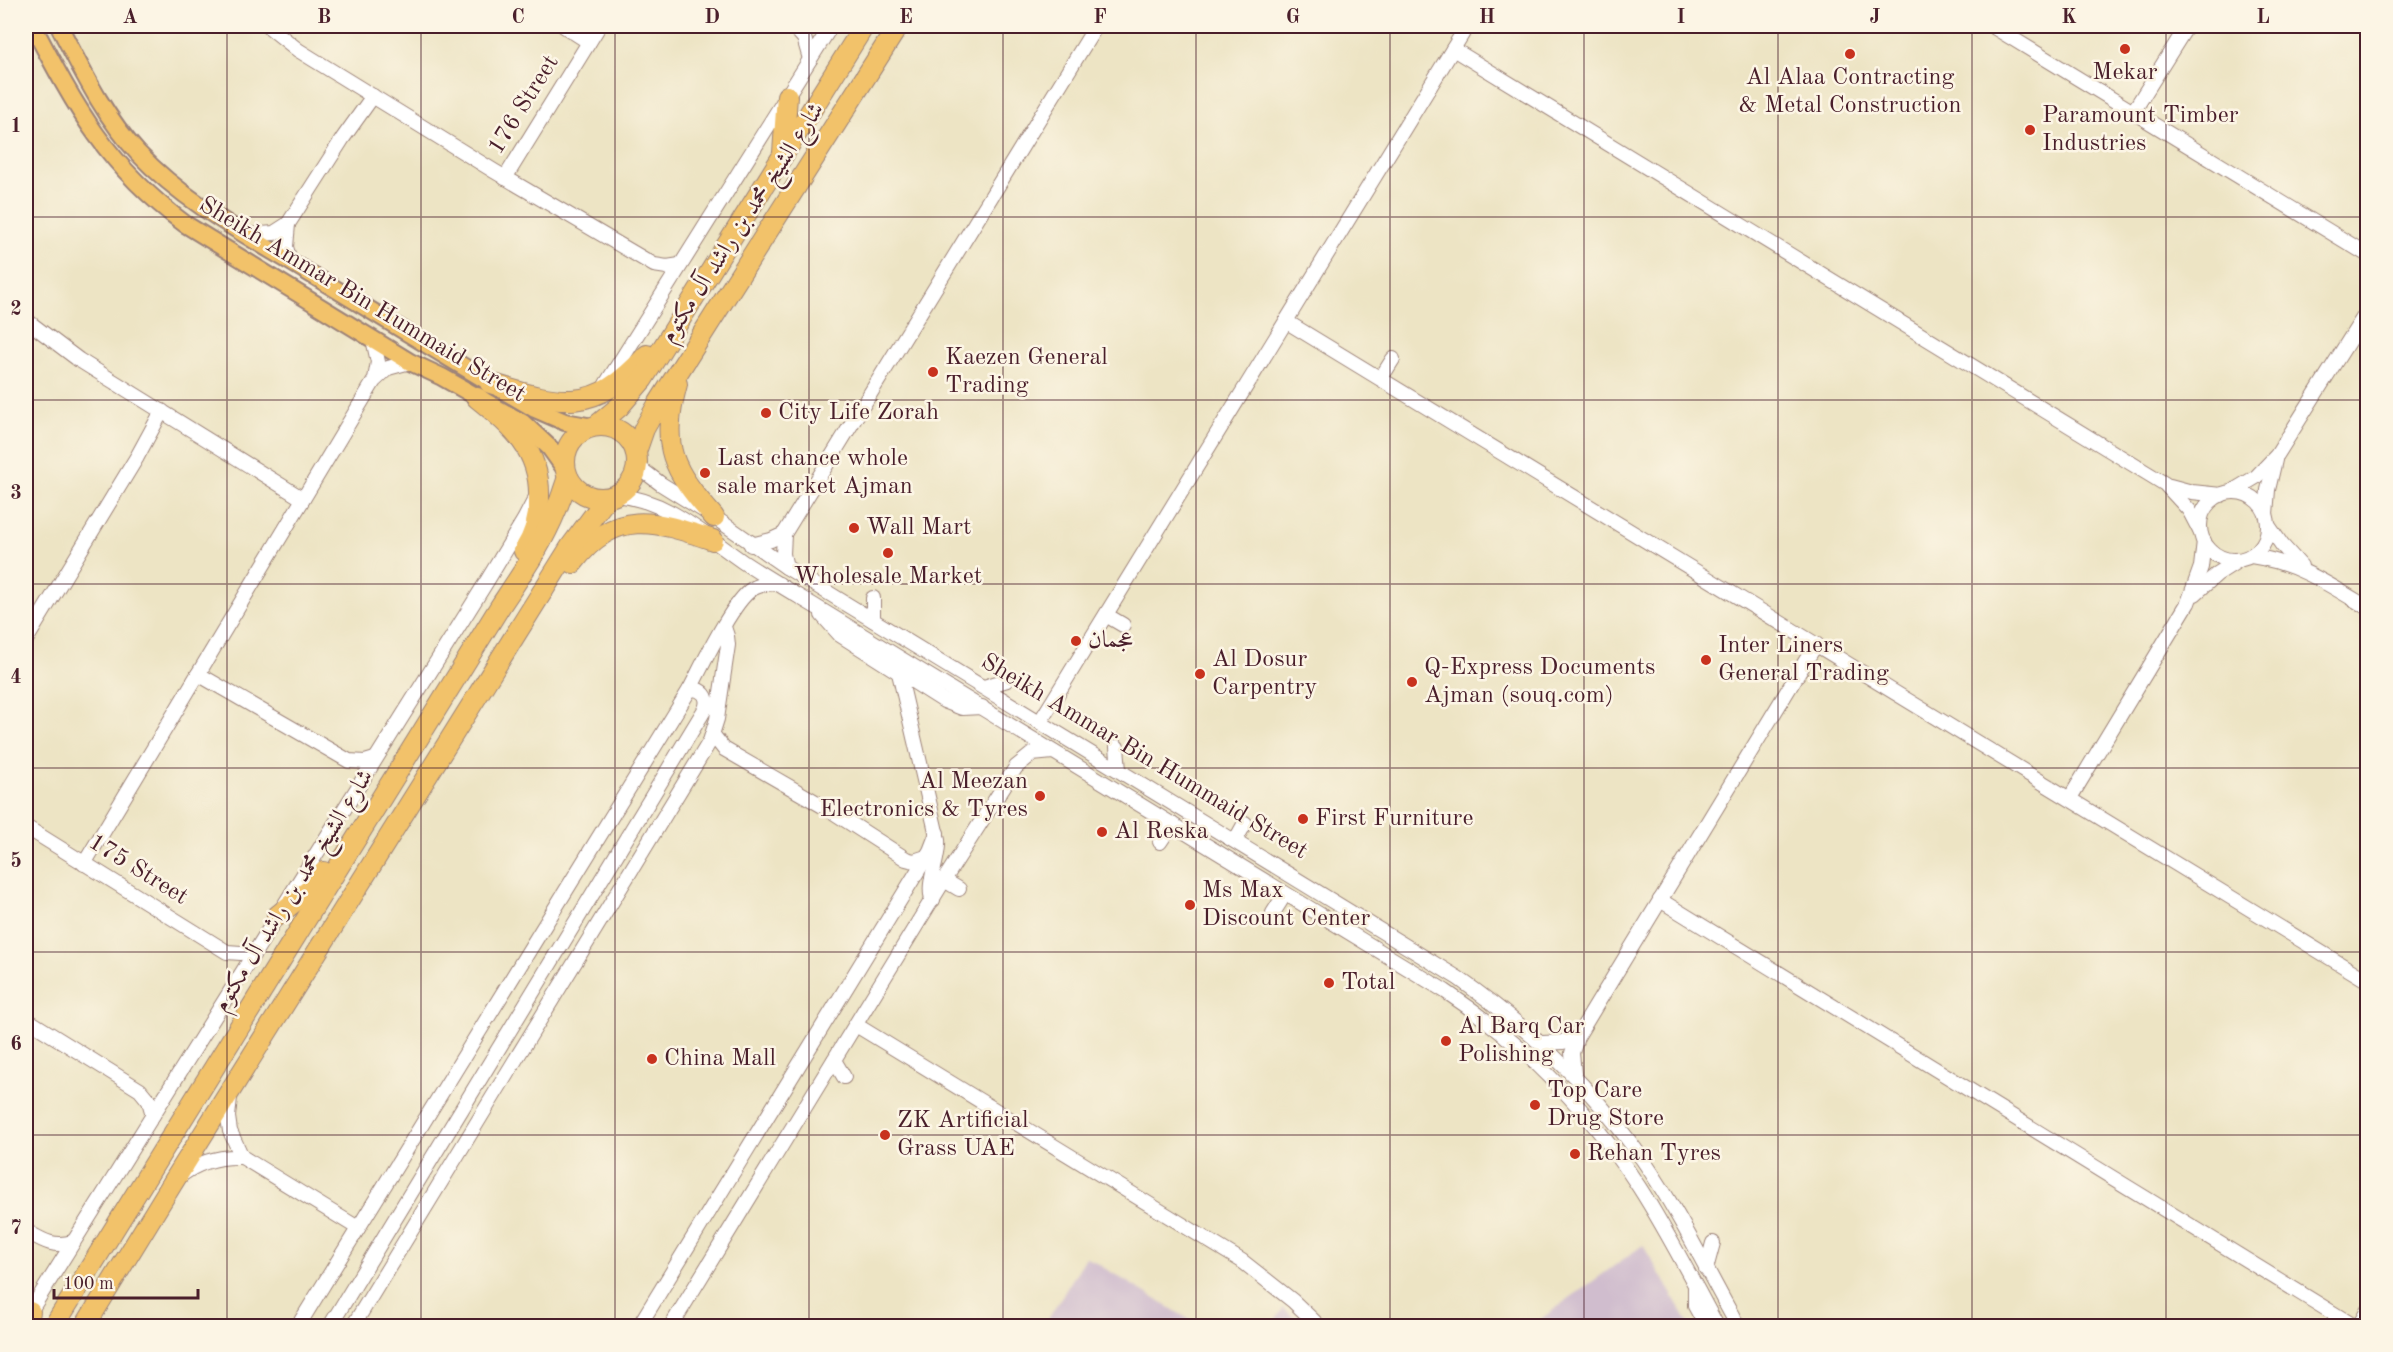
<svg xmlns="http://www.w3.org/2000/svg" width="2393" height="1352" font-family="'Old Standard TT',Amiri,serif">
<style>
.industrial{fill:#d0bdce}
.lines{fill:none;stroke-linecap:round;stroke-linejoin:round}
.minor-casing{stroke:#9c8278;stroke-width:16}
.major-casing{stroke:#9c8278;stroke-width:20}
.highway-casing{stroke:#9c8278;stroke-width:22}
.minor{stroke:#fff;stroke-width:14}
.major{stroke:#f2c26a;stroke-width:16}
.highway{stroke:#f2c26a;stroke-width:20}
.grid{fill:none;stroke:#4a1f2b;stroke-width:1.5;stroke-opacity:0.55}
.poi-dot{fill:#c8321e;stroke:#fcf5e5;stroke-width:2}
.labels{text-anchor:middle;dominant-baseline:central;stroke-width:5;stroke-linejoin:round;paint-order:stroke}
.poi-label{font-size:24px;fill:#4a1f2b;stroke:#fcf5e5;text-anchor:start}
.street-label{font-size:24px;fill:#4a1f2b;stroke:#fcf5e5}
.neatline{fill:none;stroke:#4a1f2b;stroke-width:2}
.grid-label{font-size:20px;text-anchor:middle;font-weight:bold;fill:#4a1f2b}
</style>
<rect width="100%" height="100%" fill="#fcf5e5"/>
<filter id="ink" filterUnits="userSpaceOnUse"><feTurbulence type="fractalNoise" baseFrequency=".0167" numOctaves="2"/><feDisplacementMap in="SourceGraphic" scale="12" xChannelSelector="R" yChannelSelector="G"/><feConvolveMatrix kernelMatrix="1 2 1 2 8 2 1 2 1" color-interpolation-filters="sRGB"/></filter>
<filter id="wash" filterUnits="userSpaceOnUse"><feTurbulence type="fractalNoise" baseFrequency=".008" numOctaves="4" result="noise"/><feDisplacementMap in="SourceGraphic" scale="24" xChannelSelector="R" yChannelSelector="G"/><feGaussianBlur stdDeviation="1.35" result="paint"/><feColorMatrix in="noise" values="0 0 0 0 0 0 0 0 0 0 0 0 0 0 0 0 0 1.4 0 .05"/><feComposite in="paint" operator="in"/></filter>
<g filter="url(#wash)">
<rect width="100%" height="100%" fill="#ede4c4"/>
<!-- industrial -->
<g class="industrial">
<path d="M1643 1245 1690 1326H1542L1538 1321Z"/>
<path d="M1086 1257 1200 1326H1044Z"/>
<path d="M1283 1308 1298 1320 1304 1326H1272Z"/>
</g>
</g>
<g filter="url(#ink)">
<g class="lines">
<defs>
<g id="minor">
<path d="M268 26 298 50 494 171 654 265 667 267 680 265"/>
<path d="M564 26 589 42"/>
<path d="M793 26 804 38 810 59"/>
<path d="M1992 26 2368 255"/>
<path d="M1453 49 2165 484 2189 510 2200 531"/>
<path d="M2133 112 2187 26"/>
<path d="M505 178 599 26"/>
<path d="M249 235 274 233 288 224"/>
<path d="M290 261 286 247 288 224 343 138 373 96"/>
<path d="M26 320 79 360 303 499"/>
<path d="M1287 322 2368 981"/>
<path d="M373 339 378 362 375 379"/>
<path d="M1381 378 1393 359"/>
<path d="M606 384 831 26"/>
<path d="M637 466 661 484 714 517 786 567 1458 978C1530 1028 1592 1087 1643 1160 1679 1212 1707 1271 1738 1326"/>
<path d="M2170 486 2192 492 2221 495"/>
<path d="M2231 492 2256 477 2277 455 2368 310"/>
<circle cx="2234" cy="526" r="34"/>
<path d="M617 495C669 501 701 533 743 562 767 578 793 593 818 608L1445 991C1523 1043 1588 1108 1639 1187 1668 1232 1692 1280 1717 1326"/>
<path d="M2266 514 2268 490 2275 460"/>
<path d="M2268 525 2282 545 2301 566"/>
<path d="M751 545 771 540 784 534"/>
<path d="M2251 556C2296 562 2330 585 2368 608"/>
<path d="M786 567 783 554 784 534 1096 26"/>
<path d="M2195 594 2217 574 2239 560"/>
<path d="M822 615 840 635 944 701 962 708 982 707"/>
<path d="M1106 615 1123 625"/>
<path d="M873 620V598"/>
<path d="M26 640 137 457 162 411"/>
<path d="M899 673 938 840C940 857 925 887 933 900"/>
<path d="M198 674 349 761 365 762 375 759"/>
<path d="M984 687 1007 680"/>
<path d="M1040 722 1467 26"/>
<path d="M713 735 724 749 833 812 906 859 914 861 926 857"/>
<path d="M1117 747 1119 770"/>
<path d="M2070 798 2188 603 2201 567 2204 541"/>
<path d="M26 827 227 952 241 953 255 950"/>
<path d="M1235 841 1245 823"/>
<path d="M1160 842 1172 824"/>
<path d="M84 864 374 381 388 368 410 362"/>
<path d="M944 880 959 889"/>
<path d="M1660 900 2354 1326"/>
<path d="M1273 913 1285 894"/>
<path d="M26 1019 140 1090 149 1101 153 1115"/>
<path d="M856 1025 1242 1261 1293 1301 1319 1326"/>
<path d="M1543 1043 1563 1042 1579 1032"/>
<path d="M834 1060 844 1077"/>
<path d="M1574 1075 1572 1053 1577 1037 1816 644"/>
<path d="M230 1097 228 1117 230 1131 242 1157 358 1228"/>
<path d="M180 1176C198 1162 218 1156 242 1157"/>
<path d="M26 1231C42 1240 53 1248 73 1242"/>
<path d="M1706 1269 1713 1243"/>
<path d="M1695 1288V1306L1706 1326"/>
<path d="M26 1318 487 581 524 520 536 497"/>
<path d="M298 1326 690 689C702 666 732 602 752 589 760 584 770 583 779 584"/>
<path d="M330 1326 705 709C710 697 702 688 690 689"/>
<path d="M353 1326 710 741 717 719 728 645 727 636 724 627"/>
<path d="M639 1326 930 851 937 833"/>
<path d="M671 1326 944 880 1016 767 1032 754 1053 752"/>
<path d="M2359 1326 2368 1310"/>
</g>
<g id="major">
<path d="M33 26C77 110 107 166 185 224L410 362 442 377 523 423 550 448 565 469"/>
<path d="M59 26C82 70 103 115 138 153 185 203 250 237 309 273 384 318 459 365 535 409L565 422 593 427"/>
</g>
<g id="highway">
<path d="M783 153 787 96"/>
<path d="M490 383C561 405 593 415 647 355"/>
<path d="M677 384C660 448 672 469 714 517"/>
<path d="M477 398C512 426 541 451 539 499 539 518 534 536 524 551"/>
<circle cx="601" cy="462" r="36"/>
<path d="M596 426 619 407 643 379 864 26"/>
<path d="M636 452 644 429 658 404 898 26"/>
<path d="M573 563C615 508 654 520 713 540"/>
<path d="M277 916 313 887 324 872"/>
<path d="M26 1326 30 1312"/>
<path d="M54 1326 501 605C531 560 552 530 568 477"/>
<path d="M85 1326 172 1184 571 546 606 499"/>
</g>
</defs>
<!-- minor casing -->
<use href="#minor" class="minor-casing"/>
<!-- major casing -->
<use href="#major" class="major-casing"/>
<!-- highway casing -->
<use href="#highway" class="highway-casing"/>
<!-- minor -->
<use href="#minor" class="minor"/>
<!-- major -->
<use href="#major" class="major"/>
<!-- highway -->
<use href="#highway" class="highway"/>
</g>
</g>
<!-- grid -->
<path class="grid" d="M227 26V1326M421 26V1326M615 26V1326M809 26V1326M1003 26V1326M1196 26V1326M1390 26V1326M1584 26V1326M1778 26V1326M1972 26V1326M2166 26V1326M26 217H2368M26 400H2368M26 584H2368M26 768H2368M26 952H2368M26 1135H2368"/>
<!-- markers -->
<g class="poi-dot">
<circle cx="2125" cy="49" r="6"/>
<circle cx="1850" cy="54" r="6"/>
<circle cx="2030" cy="130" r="6"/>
<circle cx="933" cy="372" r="6"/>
<circle cx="766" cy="413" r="6"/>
<circle cx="705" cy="473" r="6"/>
<circle cx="854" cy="528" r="6"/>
<circle cx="888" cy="553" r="6"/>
<circle cx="1076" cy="641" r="6"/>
<circle cx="1706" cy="660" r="6"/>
<circle cx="1200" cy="674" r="6"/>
<circle cx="1412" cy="682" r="6"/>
<circle cx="1040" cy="796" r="6"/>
<circle cx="1303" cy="819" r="6"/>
<circle cx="1102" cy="832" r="6"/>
<circle cx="1190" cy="905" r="6"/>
<circle cx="1329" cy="983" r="6"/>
<circle cx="1446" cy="1041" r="6"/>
<circle cx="652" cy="1059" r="6"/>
<circle cx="1535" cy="1105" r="6"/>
<circle cx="885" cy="1135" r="6"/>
<circle cx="1575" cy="1154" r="6"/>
</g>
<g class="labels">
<!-- poi labels -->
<g class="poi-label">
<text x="2125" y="73" text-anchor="middle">Mekar</text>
<text x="1850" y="78" text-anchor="middle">Al Alaa Contracting<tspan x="1850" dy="28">&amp; Metal Construction</tspan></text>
<text x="2042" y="116">Paramount Timber<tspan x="2042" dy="28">Industries</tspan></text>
<text x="945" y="358">Kaezen General<tspan x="945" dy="28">Trading</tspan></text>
<text x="778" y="413">City Life Zorah</text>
<text x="717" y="459">Last chance whole<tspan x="717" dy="28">sale market Ajman</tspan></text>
<text x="866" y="528">Wall Mart</text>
<text x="888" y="577" text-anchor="middle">Wholesale Market</text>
<text x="1088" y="641">عجمان</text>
<text x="1718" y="646">Inter Liners<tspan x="1718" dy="28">General Trading</tspan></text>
<text x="1212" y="660">Al Dosur<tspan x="1212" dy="28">Carpentry</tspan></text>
<text x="1424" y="668">Q-Express Documents<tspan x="1424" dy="28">Ajman (souq.com)</tspan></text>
<text x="1028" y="782" text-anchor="end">Al Meezan<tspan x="1028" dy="28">Electronics &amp; Tyres</tspan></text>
<text x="1315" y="819">First Furniture</text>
<text x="1114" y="832">Al Reska</text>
<text x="1202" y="891">Ms Max<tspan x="1202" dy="28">Discount Center</tspan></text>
<text x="1341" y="983">Total</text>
<text x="1458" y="1027">Al Barq Car<tspan x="1458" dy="28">Polishing</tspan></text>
<text x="664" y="1059">China Mall</text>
<text x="1547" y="1091">Top Care<tspan x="1547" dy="28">Drug Store</tspan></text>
<text x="897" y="1121">ZK Artificial<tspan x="897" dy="28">Grass UAE</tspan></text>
<text x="1587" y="1154">Rehan Tyres</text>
</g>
<!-- street labels -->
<g class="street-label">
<text transform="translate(524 105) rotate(-58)">176 Street</text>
<text transform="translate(743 223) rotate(-57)">شارع الشيخ محمد بن راشد آل مكتوم</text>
<text transform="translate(362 300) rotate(31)">Sheikh Ammar Bin Hummaid Street</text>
<text transform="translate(1144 757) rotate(31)">Sheikh Ammar Bin Hummaid Street</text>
<text transform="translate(138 870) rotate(32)">175 Street</text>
<text transform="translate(294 891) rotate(-58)">شارع الشيخ محمد بن راشد آل مكتوم</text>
</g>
</g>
<!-- margin -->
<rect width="2393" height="1352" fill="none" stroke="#fcf5e5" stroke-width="66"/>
<!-- scale -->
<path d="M54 1289v9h144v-9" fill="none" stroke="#4a1f2b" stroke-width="3"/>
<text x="63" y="1289" font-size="18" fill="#4a1f2b" stroke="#fcf5e5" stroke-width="4.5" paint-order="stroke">100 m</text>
<rect x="33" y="33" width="2327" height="1286" class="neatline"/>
<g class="grid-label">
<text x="130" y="23">A</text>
<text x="324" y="23">B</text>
<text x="518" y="23">C</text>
<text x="712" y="23">D</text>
<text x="906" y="23">E</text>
<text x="1100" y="23">F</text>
<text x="1293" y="23">G</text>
<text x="1487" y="23">H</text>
<text x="1681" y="23">I</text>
<text x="1875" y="23">J</text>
<text x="2069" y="23">K</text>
<text x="2263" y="23">L</text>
<text x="16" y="132">1</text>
<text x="16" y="315">2</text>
<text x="16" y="499">3</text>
<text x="16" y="683">4</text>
<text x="16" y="867">5</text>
<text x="16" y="1050">6</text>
<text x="16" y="1234">7</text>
</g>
</svg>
